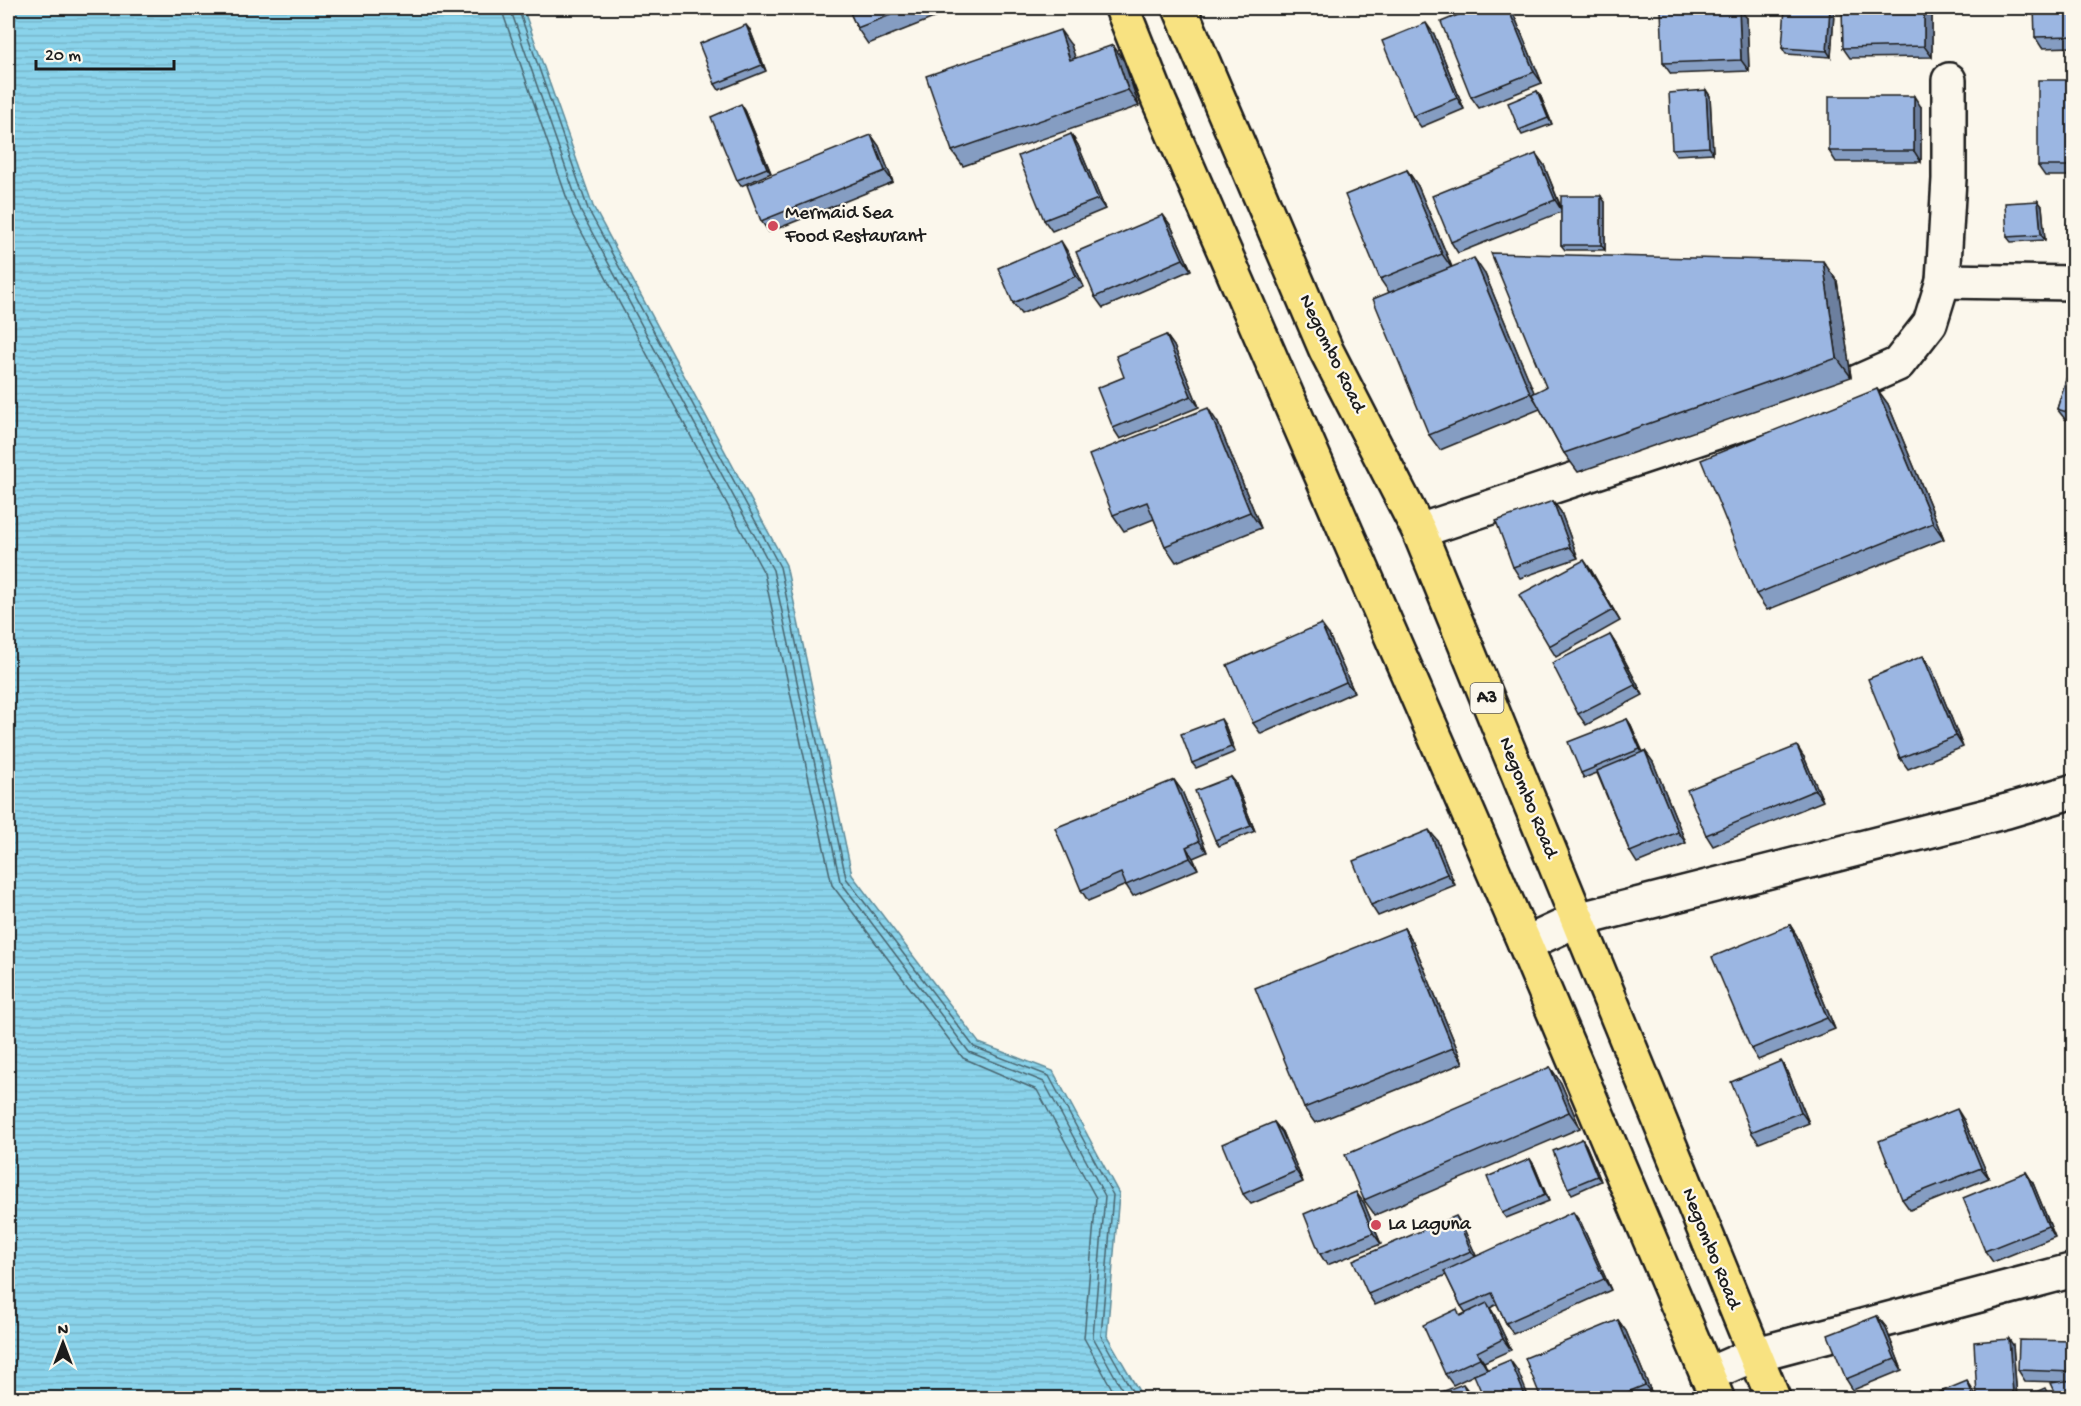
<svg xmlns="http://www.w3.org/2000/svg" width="2081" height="1406" font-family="'Gochi Hand',sans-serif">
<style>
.water{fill:url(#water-rules);stroke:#5e8a98;stroke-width:1.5}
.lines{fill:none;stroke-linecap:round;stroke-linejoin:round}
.shore{stroke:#48656f;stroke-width:1.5}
.minor-casing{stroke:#1c1c1c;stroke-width:38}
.trunk-casing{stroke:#1c1c1c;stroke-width:38}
.minor{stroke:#fbf7ec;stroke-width:33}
.trunk{stroke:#f8e281;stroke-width:33}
.wall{fill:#859dc2;stroke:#1c1c1c;stroke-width:1.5}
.shaded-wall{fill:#6c7f9e;stroke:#1c1c1c;stroke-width:1.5}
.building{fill:#9bb6e2;stroke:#1c1c1c;stroke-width:1.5}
.poi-dot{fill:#d1495b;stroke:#fbf7ec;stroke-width:2}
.labels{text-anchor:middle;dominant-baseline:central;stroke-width:4.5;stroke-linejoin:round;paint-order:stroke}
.shield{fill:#fbf7ec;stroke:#5f5e5a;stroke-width:1.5}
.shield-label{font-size:18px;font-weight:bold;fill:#1c1c1c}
.poi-label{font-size:20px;fill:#1c1c1c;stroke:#fbf7ec;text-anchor:start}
.street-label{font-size:20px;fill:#1c1c1c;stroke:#fbf7ec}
</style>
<defs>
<pattern id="water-rules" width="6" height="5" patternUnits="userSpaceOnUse" patternTransform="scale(1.5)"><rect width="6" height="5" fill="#8ad3eb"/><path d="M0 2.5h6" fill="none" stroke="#76b5c9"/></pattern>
</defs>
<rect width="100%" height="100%" fill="#fbf7ec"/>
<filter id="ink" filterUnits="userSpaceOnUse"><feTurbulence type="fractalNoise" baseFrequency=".0167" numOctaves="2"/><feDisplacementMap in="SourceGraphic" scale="12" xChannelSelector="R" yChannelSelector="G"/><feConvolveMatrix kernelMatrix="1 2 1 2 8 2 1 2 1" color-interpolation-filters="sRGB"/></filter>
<g filter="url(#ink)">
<!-- water -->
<path class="water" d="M8 8H523L593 206 786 565 852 875 979 1043 1053 1071 1119 1194 1107 1336 1143 1398H8Z"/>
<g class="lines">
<!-- shore -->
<g class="shore">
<path d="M501 8 573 216 764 573 832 885 963 1058 1037 1090 1096 1198 1084 1338 1117 1398"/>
<path d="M510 8 581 212 773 570 840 881 969 1052 1044 1082 1105 1196 1093 1337 1127 1398"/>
<path d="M518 8 588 209 780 567 846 878 974 1047 1049 1076 1113 1195 1101 1336 1136 1398"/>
</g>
<defs>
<g id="minor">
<path d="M1943 281 1949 179V80"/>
<path d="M1419 531 1828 395 1898 364 1930 323 1943 281 2074 283"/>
<path d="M1525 944 1577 920 2007 811 2074 791"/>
<path d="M1707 1375 1753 1355 2074 1270"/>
</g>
<g id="trunk">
<path d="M1122 8 1159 101 1525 944 1717 1398"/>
<path d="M1180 8 1326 350 1419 531 1773 1398"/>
</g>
</defs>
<!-- minor casing -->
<use href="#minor" class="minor-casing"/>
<!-- trunk casing -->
<use href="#trunk" class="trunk-casing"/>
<!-- minor -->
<use href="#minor" class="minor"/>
<!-- trunk -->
<use href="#trunk" class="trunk"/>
</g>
<!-- wall -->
<g class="wall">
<path d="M848 8H959L868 44 857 28Z"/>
<path d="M1511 8 1542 83 1479 108 1471 97Z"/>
<path d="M1932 8V57L1850 58 1843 48Z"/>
<path d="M2073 8V47L2042 48 2035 37Z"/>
<path d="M1834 13 1831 57 1786 54 1782 48Z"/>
<path d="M1747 18 1749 71 1671 74 1663 63Z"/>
<path d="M750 30 766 71 719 90 715 84Z"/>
<path d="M1434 34 1464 109 1421 127 1413 116Z"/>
<path d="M1071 45 1075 58 1124 61 1139 106 963 166 952 151Z"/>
<path d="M2073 80V176H2045L2038 166Z"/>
<path d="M1706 90 1710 96 1713 153 1676 155 1672 149Z"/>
<path d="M1537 91 1541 97 1552 124 1522 135 1519 130Z"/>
<path d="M1921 107V162H1836L1829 151Z"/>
<path d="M745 110 771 173 741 186 737 180Z"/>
<path d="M1071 134 1078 145 1105 209 1052 231 1044 220Z"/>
<path d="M871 135 879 146 893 182 769 232 761 221Z"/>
<path d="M1536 154 1544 165 1561 207 1605 202V250H1565L1561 245V212L1458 253 1451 242Z"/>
<path d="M1407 170 1418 186 1452 267 1485 274 1534 393 1837 281 1851 377 1578 472 1564 453 1540 409 1440 450 1429 435 1389 292 1380 279Z"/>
<path d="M2038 201 2042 206 2045 240 2011 242 2007 237Z"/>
<path d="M1163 215 1171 226 1191 270 1103 308 1095 297Z"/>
<path d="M1068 252 1084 287 1021 314 1013 303Z"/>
<path d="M1166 335 1174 346 1199 407 1120 439 1113 428 1124 377Z"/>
<path d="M2073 357V422L2065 419 2057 409Z"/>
<path d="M1877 389 1888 404 1944 539 1767 610 1756 594Z"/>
<path d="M1218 423 1261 528 1176 562 1165 546 1154 519 1124 531 1113 515Z"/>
<path d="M1553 501 1561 512 1578 558 1520 578 1513 567Z"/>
<path d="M1591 570 1620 621 1556 657 1549 646Z"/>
<path d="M1329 635 1354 692 1261 734 1253 723Z"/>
<path d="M1610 635 1617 646 1643 695 1586 725 1578 714Z"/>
<path d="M1931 667 1963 747 1908 769 1900 758Z"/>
<path d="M1627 719 1631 725 1643 752 1645 751 1653 762 1686 843 1637 863 1630 852 1597 773 1584 778 1581 773Z"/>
<path d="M1225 725 1235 752 1196 768 1192 763Z"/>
<path d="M1804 757 1823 801 1713 846 1706 835Z"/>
<path d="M1231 777 1235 782 1255 831 1219 846 1215 840Z"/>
<path d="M1174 780 1182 791 1207 852 1193 858 1198 869 1133 896 1126 885 1088 901 1081 890Z"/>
<path d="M1437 840 1455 885 1378 916 1371 905Z"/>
<path d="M1790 925 1797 936 1835 1029 1758 1060 1751 1049Z"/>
<path d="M1404 928 1414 944 1463 1063 1315 1123 1304 1108Z"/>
<path d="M1550 1067 1561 1083 1580 1128 1375 1215 1364 1200Z"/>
<path d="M1788 1072 1809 1123 1759 1143 1751 1132Z"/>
<path d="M1964 1120 1989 1178 1910 1210 1902 1199Z"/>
<path d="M1274 1122 1282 1132 1303 1182 1251 1204 1243 1194Z"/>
<path d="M1582 1139 1586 1145 1601 1181 1572 1194 1568 1188Z"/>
<path d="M1530 1159 1534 1165 1549 1201 1506 1218 1502 1213Z"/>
<path d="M2026 1172 2033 1183 2055 1237 1993 1262 1985 1251Z"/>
<path d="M1364 1203 1381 1244 1327 1265 1320 1254Z"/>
<path d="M1581 1223 1611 1290 1513 1334 1506 1323 1497 1304 1490 1308 1494 1314 1511 1350 1484 1362 1487 1369 1518 1371 1474 1375 1453 1385 1445 1374 1461 1315 1466 1313 1461 1306 1446 1275 1375 1305 1368 1294 1463 1227 1476 1256Z"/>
<path d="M1877 1316 1885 1326 1902 1370 1853 1390 1846 1379Z"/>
<path d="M1618 1320 1626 1331 1653 1396 1647 1398H1541Z"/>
<path d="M2073 1341V1398L2060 1382 2025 1381 2018 1370Z"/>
<path d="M2013 1345 2017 1398H1979L1977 1396Z"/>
</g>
<!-- shaded-wall -->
<g class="shaded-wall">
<path d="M1508 8H1511L1542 83 1534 72Z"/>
<path d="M1739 8 1747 18 1749 71 1741 60Z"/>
<path d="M1830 8 1834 13 1831 57 1827 51Z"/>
<path d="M1924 8H1932V57L1924 46Z"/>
<path d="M1426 23 1434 34 1464 109 1457 98Z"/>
<path d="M746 25 750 30 766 71 762 65Z"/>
<path d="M1060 30 1071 45 1081 75 1070 60Z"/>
<path d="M1113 45 1124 61 1139 106 1128 90Z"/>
<path d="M1706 90 1710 96 1713 153 1709 147Z"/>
<path d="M1537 91 1541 97 1552 124 1548 118Z"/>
<path d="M1914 96 1921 107V162L1914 151Z"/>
<path d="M741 104 745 110 771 173 767 168Z"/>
<path d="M1071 134 1078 145 1105 209 1098 199Z"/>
<path d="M871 135 879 146 893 182 885 171Z"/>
<path d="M1536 154 1544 165 1562 211 1555 200Z"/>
<path d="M1407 170 1418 186 1453 270 1442 254Z"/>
<path d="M1601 196 1605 202V250L1601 245Z"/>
<path d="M2038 201 2042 206 2045 240 2041 235Z"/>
<path d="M1163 215 1171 226 1191 270 1183 259Z"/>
<path d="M1061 241 1068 252 1084 287 1076 276Z"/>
<path d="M1474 258 1485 274 1541 409 1530 393Z"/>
<path d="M1823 261 1837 281 1851 377 1837 358Z"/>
<path d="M1166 335 1174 346 1199 407 1191 396Z"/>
<path d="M1877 389 1888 404 1944 539 1933 523Z"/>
<path d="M1208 408 1218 423 1261 528 1250 512Z"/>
<path d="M1553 501 1561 512 1578 558 1570 547Z"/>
<path d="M1584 560 1591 570 1620 621 1613 610Z"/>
<path d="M1321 624 1329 635 1354 692 1346 682Z"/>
<path d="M1610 635 1617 646 1643 695 1635 685Z"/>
<path d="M1923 656 1931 667 1963 747 1956 736Z"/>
<path d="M1221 719 1225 725 1235 752 1231 747Z"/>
<path d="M1627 719 1631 725 1643 754 1640 749Z"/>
<path d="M1797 746 1804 757 1823 801 1815 790Z"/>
<path d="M1645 751 1653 762 1686 843 1678 832Z"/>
<path d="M1231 777 1235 782 1255 831 1251 826Z"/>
<path d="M1174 780 1182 791 1207 852 1199 841Z"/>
<path d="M1429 830 1437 840 1455 885 1447 874Z"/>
<path d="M1186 847 1193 858 1198 869 1190 858Z"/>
<path d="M1790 925 1797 936 1835 1029 1827 1018Z"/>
<path d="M1404 928 1414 944 1463 1063 1453 1048Z"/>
<path d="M1781 1061 1788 1072 1809 1123 1801 1112Z"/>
<path d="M1550 1067 1561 1083 1580 1128 1569 1112Z"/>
<path d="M1957 1109 1964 1120 1989 1178 1981 1168Z"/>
<path d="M1274 1122 1282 1132 1303 1182 1296 1171Z"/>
<path d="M1582 1139 1586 1145 1601 1181 1597 1176Z"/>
<path d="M1530 1159 1534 1165 1549 1201 1545 1195Z"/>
<path d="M2026 1172 2033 1183 2055 1237 2048 1226Z"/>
<path d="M1356 1192 1364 1203 1381 1244 1373 1233Z"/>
<path d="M1573 1212 1581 1223 1611 1290 1604 1279Z"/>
<path d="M1456 1216 1463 1227 1479 1262 1471 1251Z"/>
<path d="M1487 1303 1494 1314 1511 1350 1503 1339Z"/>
<path d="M1877 1316 1885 1326 1902 1370 1895 1359Z"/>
<path d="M1618 1320 1626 1331 1653 1396 1645 1385Z"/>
<path d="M2009 1339 2013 1345 2017 1398 2013 1394Z"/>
<path d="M1477 1352 1484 1362 1487 1369 1480 1358Z"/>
<path d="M1510 1360 1518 1371 1529 1398H1526Z"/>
<path d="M1967 1381 1974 1392 1977 1398H1974Z"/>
<path d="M1463 1384 1467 1389 1470 1398H1469Z"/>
</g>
<!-- building -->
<g class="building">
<path d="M848 8H909L857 28Z"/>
<path d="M1475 8H1508L1534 72 1471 97 1441 22Z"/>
<path d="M1721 8H1739L1741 60 1663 63 1661 9Z"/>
<path d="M1785 8H1830L1827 51 1782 48Z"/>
<path d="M1842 8H1924V46L1843 48Z"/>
<path d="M2034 8H2073V36L2035 37Z"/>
<path d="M1426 23 1457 98 1413 116 1382 41Z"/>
<path d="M746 25 762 65 715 84 699 44Z"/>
<path d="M1060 30 1070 60 1113 45 1128 90 952 151 926 76Z"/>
<rect x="2038" y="80" width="35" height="86"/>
<path d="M1706 90 1709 147 1672 149 1669 93Z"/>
<path d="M1537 91 1548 118 1519 130 1508 103Z"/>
<rect x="1829" y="96" width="85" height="55"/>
<path d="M741 104 767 168 737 180 711 117Z"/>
<path d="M1071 134 1098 199 1044 220 1018 156Z"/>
<path d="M871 135 885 171 761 221 747 185Z"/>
<path d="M1536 154 1555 200 1451 242 1432 196Z"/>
<path d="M1407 170 1442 254 1380 279 1345 195Z"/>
<rect x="1561" y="196" width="40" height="49"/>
<path d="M2038 201 2041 235 2007 237 2005 203Z"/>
<path d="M1163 215 1183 259 1095 297 1076 252Z"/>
<path d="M1061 241 1076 276 1013 303 998 268Z"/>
<path d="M1491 253 1823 261 1837 358 1564 453 1532 394 1546 387Z"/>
<path d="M1474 258 1530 393 1429 435 1373 299Z"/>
<path d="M1166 335 1191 396 1113 428 1097 388 1124 377 1116 356Z"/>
<path d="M2073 357V414L2057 409Z"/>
<path d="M1877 389 1933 523 1756 594 1701 460Z"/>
<path d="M1208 408 1250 512 1165 546 1147 502 1113 515 1089 455Z"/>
<path d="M1553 501 1570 547 1513 567 1496 521Z"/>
<path d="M1584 560 1613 610 1549 646 1519 595Z"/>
<path d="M2071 566H2073V621Z"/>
<path d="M1321 624 1346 682 1253 723 1227 665Z"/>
<path d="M1610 635 1635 685 1578 714 1552 663Z"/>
<path d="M1923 656 1956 736 1900 758 1868 679Z"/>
<path d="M1221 719 1231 747 1192 763 1181 734Z"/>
<path d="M1627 719 1640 749 1581 773 1568 742Z"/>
<path d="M1797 746 1815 790 1706 835 1687 790Z"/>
<path d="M1645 751 1678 832 1630 852 1597 771Z"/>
<path d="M1231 777 1251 826 1215 840 1195 791Z"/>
<path d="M1174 780 1199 841 1186 847 1190 858 1126 885 1121 873 1081 890 1055 828Z"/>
<path d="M1429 830 1447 874 1371 905 1353 861Z"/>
<path d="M1790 925 1827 1018 1751 1049 1712 957Z"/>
<path d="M1404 928 1453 1048 1304 1108 1255 988Z"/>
<path d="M1781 1061 1801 1112 1751 1132 1731 1082Z"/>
<path d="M1550 1067 1569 1112 1364 1200 1345 1155Z"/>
<path d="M1957 1109 1981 1168 1902 1199 1879 1141Z"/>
<path d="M1274 1122 1296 1171 1243 1194 1222 1144Z"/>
<path d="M1582 1139 1597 1176 1568 1188 1553 1151Z"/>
<path d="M1530 1159 1545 1195 1502 1213 1487 1177Z"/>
<path d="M2026 1172 2048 1226 1985 1251 1963 1198Z"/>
<path d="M1356 1192 1373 1233 1320 1254 1304 1214Z"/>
<path d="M1573 1212 1604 1279 1506 1323 1492 1293 1461 1306 1444 1271Z"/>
<path d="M1456 1216 1471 1251 1368 1294 1353 1260Z"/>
<path d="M1487 1303 1503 1339 1477 1352 1480 1358 1445 1374 1423 1325 1457 1309 1460 1316Z"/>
<path d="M1877 1316 1895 1359 1846 1379 1828 1335Z"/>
<path d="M1618 1320 1645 1385 1613 1398H1541L1525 1358Z"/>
<path d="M2009 1339 2013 1394 1977 1396 1974 1342Z"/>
<path d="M2019 1340 2073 1341V1372L2018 1370Z"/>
<path d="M1510 1360 1526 1398H1484L1474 1375Z"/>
<path d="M2073 1380V1398H2058L2051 1383Z"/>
<path d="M1967 1381 1974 1398H1926Z"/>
<path d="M1463 1384 1469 1398H1429L1428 1397Z"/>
<path d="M2045 1388 2050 1398H2022Z"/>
</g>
</g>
<!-- markers -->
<g class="poi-dot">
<circle cx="773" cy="226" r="6"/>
<circle cx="1376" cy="1225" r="6"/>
</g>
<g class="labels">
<!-- shield labels -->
<rect class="shield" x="1470.5" y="683" width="33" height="30" rx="4.5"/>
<g class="shield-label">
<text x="1487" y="698">A3</text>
</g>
<!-- poi labels -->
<g class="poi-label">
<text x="785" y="214">Mermaid Sea<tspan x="785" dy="23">Food Restaurant</tspan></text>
<text x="1388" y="1225">La Laguna</text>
</g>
<!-- street labels -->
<g class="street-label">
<text transform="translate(1331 354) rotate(64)">Negombo Road</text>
<text transform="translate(1527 798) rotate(68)">Negombo Road</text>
<text transform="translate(1710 1249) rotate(68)">Negombo Road</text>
</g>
</g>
<!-- margin -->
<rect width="2081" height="1406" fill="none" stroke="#fbf7ec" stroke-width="30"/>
<rect x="15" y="15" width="2051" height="1376" fill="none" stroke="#1c1c1c" stroke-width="2" filter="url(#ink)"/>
<!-- north arrow -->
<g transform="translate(63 1343)" stroke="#fbf7ec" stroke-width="4.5" paint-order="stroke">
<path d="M0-4.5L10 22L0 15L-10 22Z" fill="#1c1c1c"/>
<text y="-9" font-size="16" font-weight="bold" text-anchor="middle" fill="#1c1c1c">N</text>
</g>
<!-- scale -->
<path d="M36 60v9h138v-9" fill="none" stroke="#1c1c1c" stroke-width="3"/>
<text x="45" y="60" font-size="18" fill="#1c1c1c" stroke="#fbf7ec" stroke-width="4.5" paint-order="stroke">20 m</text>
</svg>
